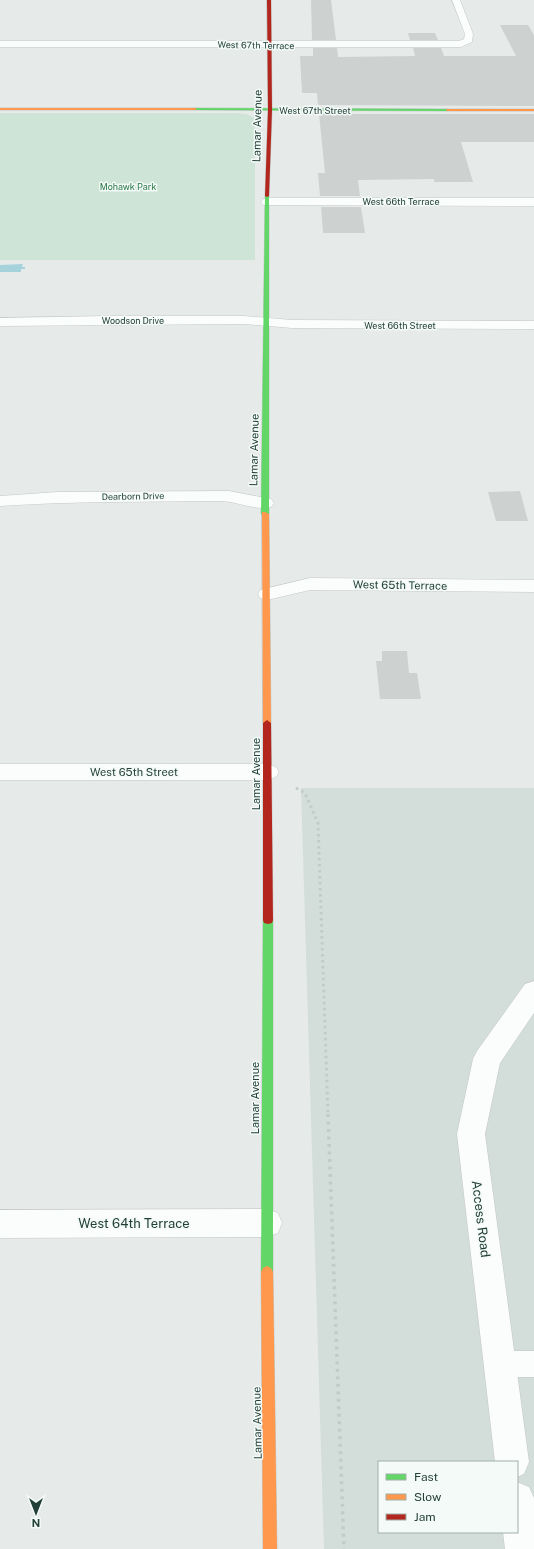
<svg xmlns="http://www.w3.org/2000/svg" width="534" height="1549" font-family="'Public Sans',sans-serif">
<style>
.built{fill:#d3ddd9;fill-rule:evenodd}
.green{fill:#cee4d6}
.water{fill:#a5d2db}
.building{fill:#cdd2d0}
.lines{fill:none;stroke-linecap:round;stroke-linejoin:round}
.lane-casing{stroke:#c3c8c6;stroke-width:1}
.street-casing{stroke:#c3c8c6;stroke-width:1}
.fast-casing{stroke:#c1c9c6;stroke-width:1}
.slow-casing{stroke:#c1c9c6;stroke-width:1}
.jam-casing{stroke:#c1c9c6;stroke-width:1}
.path-far1{stroke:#c1cbc8;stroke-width:3;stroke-dasharray:2.5 3.5;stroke-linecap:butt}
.path{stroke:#c1cbc8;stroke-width:3.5;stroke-dasharray:3 4.5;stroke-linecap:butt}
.lane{fill:#fbfcfc;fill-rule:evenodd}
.street{fill:#fbfcfc;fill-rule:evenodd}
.fast{fill:#63d668;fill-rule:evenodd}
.slow{fill:#ff974d;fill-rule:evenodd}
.jam{fill:#b3261e;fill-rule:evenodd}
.labels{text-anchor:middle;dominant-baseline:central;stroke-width:3;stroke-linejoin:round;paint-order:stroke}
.far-street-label{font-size:9px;fill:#224038;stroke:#f4faf7}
.far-park-label{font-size:9px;fill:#2a7949;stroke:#f4faf7}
.street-label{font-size:11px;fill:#224038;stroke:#f4faf7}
.near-street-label{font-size:13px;fill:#224038;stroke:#f4faf7}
</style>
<rect width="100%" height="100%" fill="#e6ebe9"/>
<!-- built -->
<path class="built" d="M301 788H534V1549H324ZM379 1462H517V1532H379Z"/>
<!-- green -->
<path class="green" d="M0 113H236L246 114 255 118V260H0Z"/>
<!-- water -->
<path class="water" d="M23 264 22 267H25V269H21V272H0V265Z"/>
<!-- building -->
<g class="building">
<path d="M311 0H331L336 40H312Z"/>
<path d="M500 25H528L534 35V106L318 105 317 93H302L300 56H313V48H337L338 57 415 56 413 48H441L444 56H516Z"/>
<path d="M408 33H435L438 40H410Z"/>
<path d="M319 114H534V142H461L473 182H434V179L358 180 360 196H320L318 173H325Z"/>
<path d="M321 207H361L365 233H323Z"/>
<path d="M520 491 528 521H496L488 492Z"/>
<path d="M382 651H407L409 673H417L421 699H380L376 661H382Z"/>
</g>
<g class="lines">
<defs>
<path id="lane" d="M500 1351H534V1377H500L491 1373 487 1364 491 1355Z"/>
<g id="street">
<path d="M452 0H460L473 34 472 42 461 47H0V41H459L464 39 465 34Z"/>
<path d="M267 198H534V206L263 205 261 202 263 199Z"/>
<path d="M109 316H244L292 320 534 321V329L292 328 244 324 0 326V318Z"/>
<path d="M229 491 271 499 274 503 271 507C255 511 237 501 220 501 147 502 73 501 0 506V496L58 492Z"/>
<path d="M310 578 534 580V592L310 590 267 600 260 598 258 594 260 590Z"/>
<path d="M0 764H268L276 767 279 772 276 777 268 780H0Z"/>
<path d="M534 981V1013L500 1063 485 1134 529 1462 524 1474 517 1477V1462H495L457 1134 473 1059 477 1051 525 984Z"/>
<path d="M267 1209 278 1213 282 1223 278 1233 267 1237 0 1238V1210Z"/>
<path d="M517 1482 529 1487 534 1498V1549H505L503 1532H517Z"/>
</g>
<g id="fast">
<path d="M195 108 447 109 449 110 447 111 194 110Z"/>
<path d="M267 195 269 196V514L265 516 261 514 265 196Z"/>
<path d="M268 916 272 917 273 920V1272L271 1276 267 1278 263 1276 261 1272 263 920 264 917Z"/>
</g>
<g id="slow">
<path d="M0 108H195L197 109 195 110H0Z"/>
<path d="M446 109H534V111H447Z"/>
<path d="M262 512H265L269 514 271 723 267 726 263 723Z"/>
<path d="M267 1266 271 1268 273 1272 277 1549H263L261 1272 263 1268Z"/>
</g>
<g id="jam">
<path d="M267 0H271L272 110 269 196 267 197 265 196 268 110Z"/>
<path d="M267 720 271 723 273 920 272 923 268 924 264 923 263 920V723Z"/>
</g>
</defs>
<!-- lane casing -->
<use href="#lane" class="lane-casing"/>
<!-- street casing -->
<use href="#street" class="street-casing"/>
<!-- fast casing -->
<use href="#fast" class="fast-casing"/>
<!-- slow casing -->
<use href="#slow" class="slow-casing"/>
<!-- jam casing -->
<use href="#jam" class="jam-casing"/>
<!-- path-far1 -->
<path class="path-far1" d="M296 788 305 793 318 823 328 1115"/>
<!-- path -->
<path class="path" d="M328 1114 344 1549"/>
<!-- lane -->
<use href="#lane" class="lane"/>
<!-- street -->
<use href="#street" class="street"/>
<!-- fast -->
<use href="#fast" class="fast"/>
<!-- slow -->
<use href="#slow" class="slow"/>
<!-- jam -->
<use href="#jam" class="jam"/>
</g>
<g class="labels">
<!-- far-street labels -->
<g class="far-street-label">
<text transform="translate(256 45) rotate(1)">West 67th Terrace</text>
<text x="315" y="110">West 67th Street</text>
<text x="401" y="201">West 66th Terrace</text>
<text x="133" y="320">Woodson Drive</text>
<text x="400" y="325">West 66th Street</text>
<text transform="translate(133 496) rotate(-1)">Dearborn Drive</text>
</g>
<!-- far-park labels -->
<g class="far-park-label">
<text x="128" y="186">Mohawk Park</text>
</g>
<!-- street labels -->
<g class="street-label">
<text transform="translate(257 126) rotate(-89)">Lamar Avenue</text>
<text transform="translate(254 450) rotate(-89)">Lamar Avenue</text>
<text transform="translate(400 585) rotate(1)">West 65th Terrace</text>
<text x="134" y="772">West 65th Street</text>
<text transform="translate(256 774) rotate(-90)">Lamar Avenue</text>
<text transform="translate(255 1098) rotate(-90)">Lamar Avenue</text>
<text transform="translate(257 1423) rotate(-91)">Lamar Avenue</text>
</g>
<!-- near-street labels -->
<g class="near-street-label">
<text transform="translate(481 1219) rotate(83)">Access Road</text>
<text x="134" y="1223">West 64th Terrace</text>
</g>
</g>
<!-- legend -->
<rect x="378" y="1461" width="140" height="72" fill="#f4faf7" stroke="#a0b0ab"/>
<rect x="386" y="1474" width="20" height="6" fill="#63d668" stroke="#a0b0ab"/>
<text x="414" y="1481" font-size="12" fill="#224038">Fast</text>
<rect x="386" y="1494" width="20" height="6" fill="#ff974d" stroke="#a0b0ab"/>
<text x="414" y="1501" font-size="12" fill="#224038">Slow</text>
<rect x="386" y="1514" width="20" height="6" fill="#b3261e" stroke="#a0b0ab"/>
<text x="414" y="1521" font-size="12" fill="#224038">Jam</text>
<!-- north arrow -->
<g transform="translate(36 1513) rotate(180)" stroke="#f4faf7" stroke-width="3" paint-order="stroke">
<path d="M0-3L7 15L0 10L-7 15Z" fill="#224038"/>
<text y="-6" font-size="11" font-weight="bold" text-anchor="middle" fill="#224038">N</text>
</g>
</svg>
